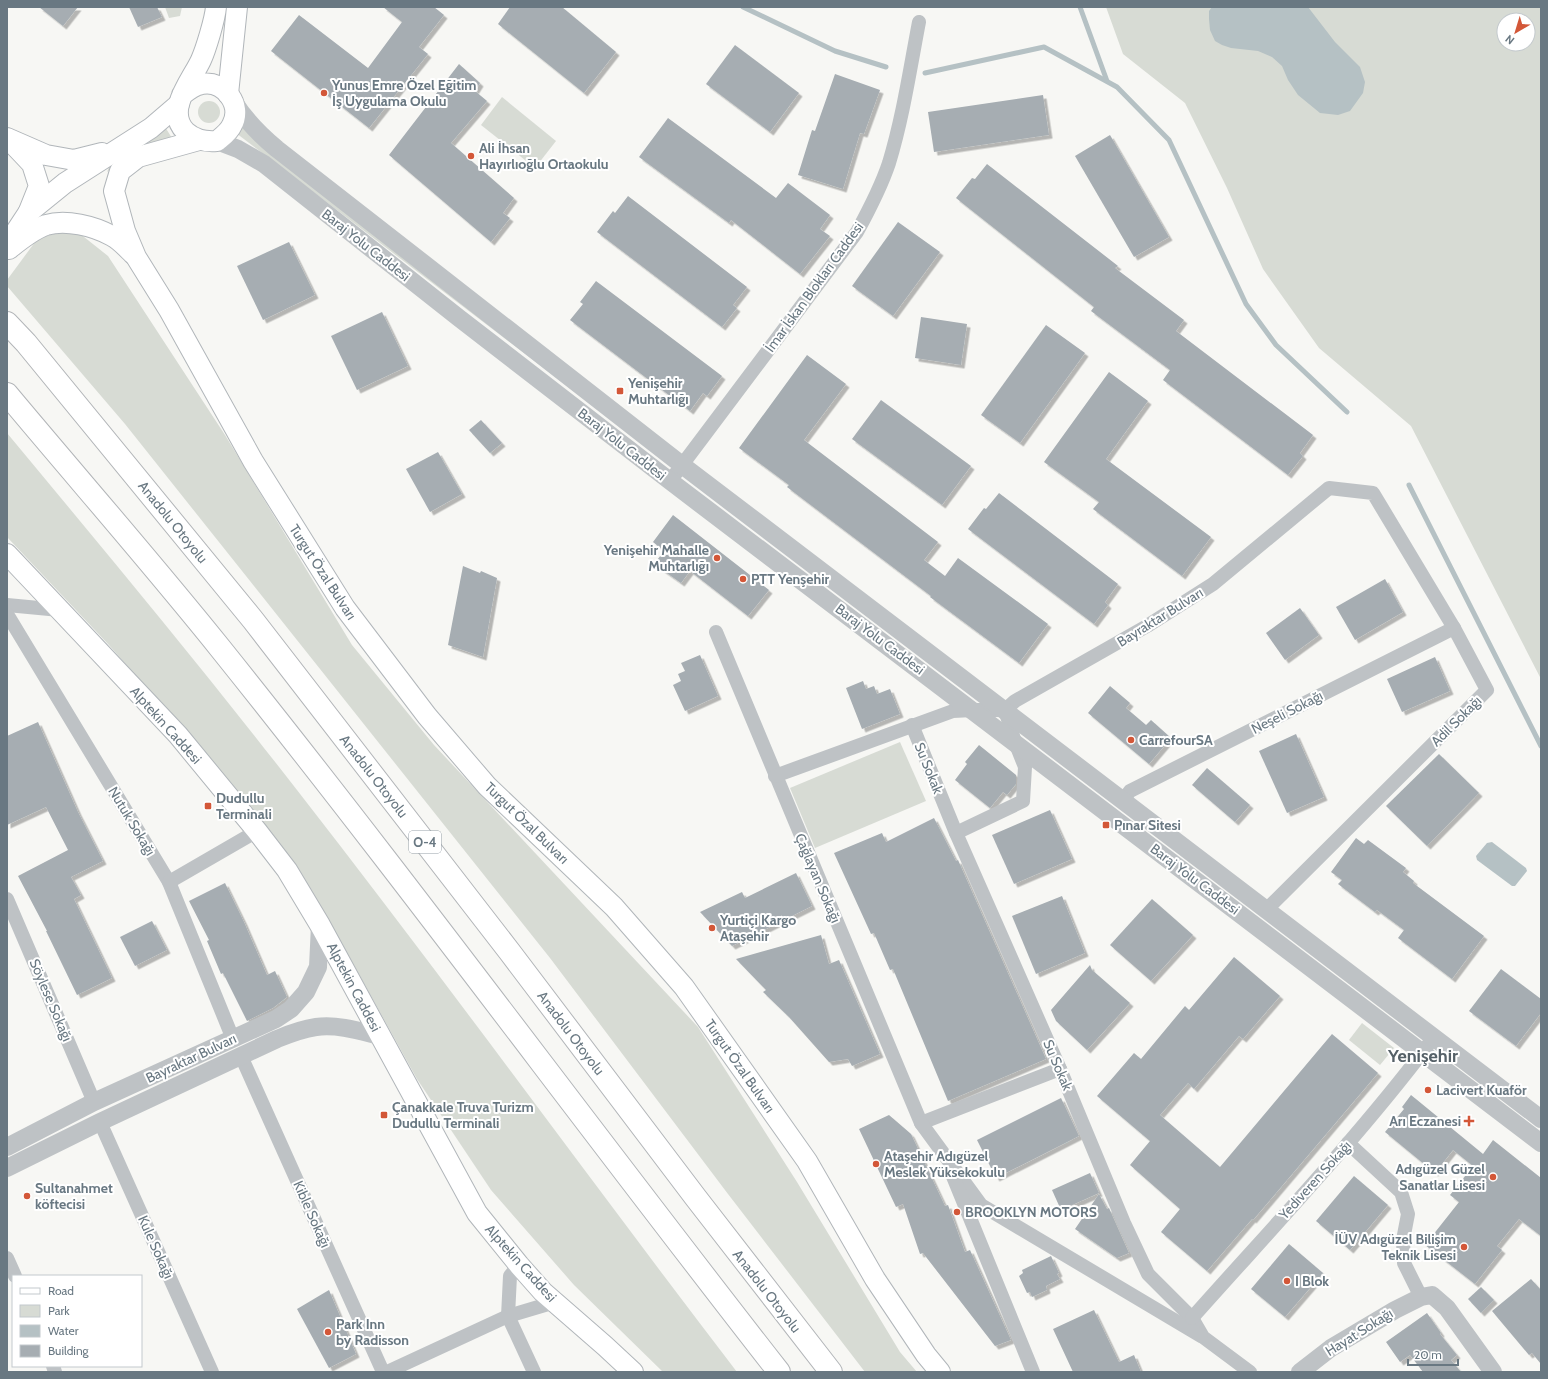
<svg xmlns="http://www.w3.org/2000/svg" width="1548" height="1379" font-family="Cabin,sans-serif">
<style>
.green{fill:#d7dbd4;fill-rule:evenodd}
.water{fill:#b5c1c4}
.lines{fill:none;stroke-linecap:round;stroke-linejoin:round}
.stream{stroke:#b5c1c4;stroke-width:5}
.building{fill:#a6adb2;filter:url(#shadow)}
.secondary-casing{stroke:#b1b6ba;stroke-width:22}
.motorway-casing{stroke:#b2b5b8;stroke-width:24}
.minor{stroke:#bec2c5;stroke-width:14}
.tertiary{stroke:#bec2c5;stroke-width:18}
.secondary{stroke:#fff;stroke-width:20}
.motorway{stroke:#fff;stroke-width:22}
.poi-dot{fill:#d35738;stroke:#fff;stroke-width:1.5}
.labels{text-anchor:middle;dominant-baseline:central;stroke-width:4;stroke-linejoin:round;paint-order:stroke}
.shield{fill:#fff;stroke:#96a0a8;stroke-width:1}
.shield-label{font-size:13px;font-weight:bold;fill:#697882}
.poi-label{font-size:14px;font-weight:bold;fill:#697882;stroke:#fff;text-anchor:start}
.street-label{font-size:14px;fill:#697882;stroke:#fff}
.district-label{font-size:18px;font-weight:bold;fill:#566168;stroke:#fff}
</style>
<defs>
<filter id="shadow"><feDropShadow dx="3.5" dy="3.5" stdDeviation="0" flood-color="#0004"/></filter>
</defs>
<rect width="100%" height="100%" fill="#f7f7f4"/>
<!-- green -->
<g class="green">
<path d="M165 7H182L180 16 169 18Z"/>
<path d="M1106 7H1541V679L1411 426 1319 348 1263 269 1227 188 1185 103 1123 54ZM1504 20H1528V44H1504Z"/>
<path d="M502 97 556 141 535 168 481 125Z"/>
<circle cx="209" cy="112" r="11"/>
<path d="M162 122 175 143 125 157 107 172 109 167Z"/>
<path d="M243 127 660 457 236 133Z"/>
<path d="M74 229 108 256 225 435 352 645 434 745 698 1027 797 1182 900 1352 917 1372H865L728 1194 550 958 125 424 7 286V280L38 238Z"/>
<path d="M7 433C105 551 203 669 297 790 447 982 589 1179 737 1372H663L574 1285 491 1190 417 1079 341 942 252 808 108 644 7 537Z"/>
<path d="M900 742 926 801 815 848 790 788Z"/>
<path d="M1362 1023 1394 1048 1380 1065 1349 1040Z"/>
</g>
<!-- water -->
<g class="water">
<path d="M1212 7H1308L1335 42 1360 67 1365 82 1363 93 1350 111 1338 115 1320 113 1298 95 1288 80 1282 66 1272 57 1258 51 1231 48 1222 45 1215 41 1210 30 1209 19V11Z"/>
<path d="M1492 842 1526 868 1527 871 1515 886H1512L1477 860 1476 856 1487 843Z"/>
</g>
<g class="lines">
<!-- stream -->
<g class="stream">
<path d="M743 7 835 51 886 67"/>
<path d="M1080 7 1107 81"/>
<path d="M925 73 1044 47 1117 87 1169 140 1246 304 1276 345 1347 412"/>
<path d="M1409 485 1541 746"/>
</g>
</g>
<!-- building -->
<g class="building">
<path d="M39 7H78L63 26Z"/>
<path d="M129 7H157L162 17 138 27Z"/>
<path d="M383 7H434L444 15 419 47 428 54 369 128 271 51 299 15 368 68 402 22Z"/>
<path d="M510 7H562L616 52 584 93 498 24Z"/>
<path d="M735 45 799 93 770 132 706 84Z"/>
<path d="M459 64 480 83 475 91 487 101 451 143 514 198 503 213 510 218 491 242 389 155Z"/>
<path d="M835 74 880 90 864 134 860 133 843 189 798 175 812 130 815 131Z"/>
<path d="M1043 95 1049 135 934 152 928 112Z"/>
<path d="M668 118 776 198 788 183 830 215 820 229 830 236 800 274 731 220 729 223 639 157Z"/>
<path d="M1110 135 1169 237 1134 257 1075 156Z"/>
<path d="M987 164 1118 266 1115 268 1184 320 1176 331 1313 435 1300 453 1303 456 1288 475 1163 380 1170 370 1091 311 1094 307 956 198 972 178 975 179Z"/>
<path d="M628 196 747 287 733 305 737 308 722 327 597 232 613 211 615 213Z"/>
<path d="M898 222 940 252 893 316 852 286Z"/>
<path d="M289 242 315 295 263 320 237 266Z"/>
<path d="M596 281 722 376 707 396 703 393 690 411 570 320 583 304 580 302Z"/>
<path d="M382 312 408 366 357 390 331 336Z"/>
<path d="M921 317 967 324 961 365 915 358Z"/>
<path d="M1046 325 1085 353 1020 443 981 415Z"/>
<path d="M807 355 846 384 804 440 938 542 924 560 945 576 958 558 1048 624 1019 663 930 597 931 596 787 487 789 485 739 448Z"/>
<path d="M1109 372 1148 401 1106 459 1211 537 1182 576 1093 509 1099 502 1044 462Z"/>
<path d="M881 400 971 466 942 505 852 439Z"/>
<path d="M481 420 502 443 490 453 469 430Z"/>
<path d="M438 452 462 494 430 512 406 469Z"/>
<path d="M999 493 1118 584 1105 602 1108 605 1094 624 968 529 984 508 986 509Z"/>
<path d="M673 515 769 590 748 616 690 571 681 583 654 564 664 551 653 542Z"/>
<path d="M463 566 480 573 481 571 497 578 483 657 448 645Z"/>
<path d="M1385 579 1403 612 1355 640 1336 607Z"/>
<path d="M1300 608 1319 635 1285 660 1266 633Z"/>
<path d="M700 655 718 696 685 711 673 685 681 681 678 674 685 671 681 663Z"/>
<path d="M1435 657 1450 691 1402 712 1387 679Z"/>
<path d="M863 681 866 689 874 686 877 694 890 689 900 714 862 729 846 688Z"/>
<path d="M1110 686 1130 703 1126 708 1146 725 1151 720 1171 738 1149 764 1088 713Z"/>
<path d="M38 722 78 812 103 861 71 877 81 895 74 899 112 978 77 995 46 931H47L18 876 68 850 46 807 7 825V736Z"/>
<path d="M1296 734 1324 797 1287 813 1259 751Z"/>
<path d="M979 745 1016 775V784L1007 795 1003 792 990 808 955 780 967 764 965 762Z"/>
<path d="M1439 754 1479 793 1427 846 1386 806Z"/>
<path d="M1207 768 1250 805 1235 822 1192 785Z"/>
<path d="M1050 810 1072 859 1014 884 992 835Z"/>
<path d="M934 818 956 861 958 860 1046 1059 948 1101 893 969 890 970 874 933 871 934 834 853 882 833 886 842Z"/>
<path d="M1356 838 1364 844 1368 840 1406 868 1403 872 1414 881 1413 883 1484 936 1452 979 1398 938 1404 930 1377 910 1375 912 1338 884 1342 880 1331 872Z"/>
<path d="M796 873 812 906 732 946 700 912 742 892 745 898Z"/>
<path d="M225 883 244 922 267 975 275 971 287 997 273 1008 247 1021 223 973 221 974 207 941 209 940 189 901Z"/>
<path d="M1062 896 1085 953 1036 974 1012 916Z"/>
<path d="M1152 899 1193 935 1151 981 1110 945Z"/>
<path d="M152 921 167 950 135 966 120 937Z"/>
<path d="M821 935 829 964 839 960 880 1054 852 1066 848 1059 829 1062 789 1017 763 992 766 990 736 959Z"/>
<path d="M1234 957 1280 996 1243 1039 1239 1036 1194 1089 1188 1083 1160 1115 1220 1167 1332 1034 1378 1073 1253 1220 1252 1219 1207 1271 1161 1232 1180 1209 1130 1165 1150 1141 1097 1096 1134 1053 1141 1059 1185 1006 1189 1010Z"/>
<path d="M1090 965 1092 970 1130 1003 1087 1050 1056 1021 1051 1010Z"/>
<path d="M1501 969 1541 999V1013L1516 1046 1469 1011Z"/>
<path d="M1411 1095 1483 1154 1493 1140 1541 1178V1236L1519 1219 1497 1246 1502 1250 1475 1284 1425 1245 1459 1202 1450 1195 1473 1166 1453 1150 1435 1173 1385 1132 1404 1109 1402 1107Z"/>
<path d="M1061 1098 1079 1136 996 1178 977 1140Z"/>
<path d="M889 1115 911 1134 945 1206 948 1205 965 1252 970 1250 1011 1340 995 1346 923 1253 920 1254 903 1204 896 1207 859 1129Z"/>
<path d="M1090 1173 1099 1193 1061 1210 1052 1190Z"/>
<path d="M1354 1176 1388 1205 1350 1250 1316 1221Z"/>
<path d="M1099 1194 1107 1209 1109 1208 1129 1253 1117 1258 1075 1229Z"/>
<path d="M1289 1244 1323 1273 1285 1317 1251 1289Z"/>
<path d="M1051 1256 1059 1273 1057 1274 1060 1279 1046 1286 1047 1290 1032 1297 1030 1292 1027 1293 1019 1276 1023 1273 1022 1270Z"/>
<path d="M1531 1279 1541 1290V1364L1532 1353 1529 1355 1492 1311Z"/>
<path d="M1481 1287 1494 1300 1481 1313 1468 1299Z"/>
<path d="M329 1290 356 1354 329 1368 297 1309Z"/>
<path d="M1094 1310 1119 1362 1134 1355 1141 1372H1073L1053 1329Z"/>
<path d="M1427 1313 1441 1333 1440 1334 1457 1355 1451 1360 1461 1372H1423L1410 1355 1400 1362 1386 1342Z"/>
</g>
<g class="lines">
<defs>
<g id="secondary">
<path d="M228 94 237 7"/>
<path d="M182 95C188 90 194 85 202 84 224 80 243 105 232 125 229 132 223 136 217 141 205 142 195 140 186 132 164 111 192 80 201 60 206 49 215 19 216 7"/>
<path d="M7 138 46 155 74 160 102 153"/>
<path d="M199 140 138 157 120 171 114 191 125 231 136 257 169 310 253 461 345 608 427 716 487 786 614 907 684 987 807 1161 875 1279 926 1355 940 1372"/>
<path d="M14 145 32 164 39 186 29 211"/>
<path d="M7 245 28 213 65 183 151 128 179 104"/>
<path d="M9 249C20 240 32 230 46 225 66 219 94 226 112 236 120 240 127 248 133 254"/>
<path d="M7 554 178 735 257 831 287 870 320 925 477 1213 519 1265 543 1292 605 1346 633 1372"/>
</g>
<g id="motorway">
<path d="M7 323 26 343 253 620 509 951 696 1198 831 1372"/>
<path d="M7 394C78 479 151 562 220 648 411 886 591 1132 779 1372"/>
</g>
</defs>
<!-- secondary casing -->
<use href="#secondary" class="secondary-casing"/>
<!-- motorway casing -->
<use href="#motorway" class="motorway-casing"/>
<!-- minor -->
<g class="minor">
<path d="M670 481 857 232C869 210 881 187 889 163 903 117 910 69 919 22"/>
<path d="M7 605 60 610"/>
<path d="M7 614 169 882 233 1039"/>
<path d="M716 632 921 1123 1060 1069"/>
<path d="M912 725 956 833 1060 1069 1124 1223 1148 1274 1192 1318 1203 1337 1250 1372"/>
<path d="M775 776 953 711 973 710H1005L1015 701 1147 626 1213 584 1329 488 1373 493 1454 628 1487 690 1266 910"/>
<path d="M1123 800 1130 791 1454 628"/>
<path d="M956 833 1023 801 1025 767 1015 742 1005 710"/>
<path d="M169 882 257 831"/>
<path d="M7 899 94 1102"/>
<path d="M241 1056 383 1372"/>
<path d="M100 1122 212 1372"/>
<path d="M921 1123 981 1205 1201 1336"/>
<path d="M1348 1143 1401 1192 1408 1214 1403 1240 1404 1263 1421 1297"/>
<path d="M952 1174 1033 1372"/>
<path d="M7 1258 15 1276"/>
<path d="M519 1265 510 1276 508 1316 534 1372"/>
<path d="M1192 1318C1272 1228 1355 1141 1428 1045"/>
<path d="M53 1366 55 1372"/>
<path d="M387 1372 508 1316 555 1302"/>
</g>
<!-- tertiary -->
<g class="tertiary">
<path d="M234 102C246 121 260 135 277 149L682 465 1541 1119"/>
<path d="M217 141 238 149 264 164 459 318 670 481 1541 1143"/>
<path d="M7 1147 94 1102 276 1019 291 1009 306 992 318 967 320 925"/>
<path d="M7 1168 100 1122 277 1039C289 1034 302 1029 316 1027 337 1024 360 1031 380 1036"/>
<path d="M1300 1372 1331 1348 1395 1310 1421 1297 1432 1295 1447 1308 1493 1372"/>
</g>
<!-- secondary -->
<use href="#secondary" class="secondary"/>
<!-- motorway -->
<use href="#motorway" class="motorway"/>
</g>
<!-- markers -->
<g class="poi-dot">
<circle cx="324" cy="93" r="4"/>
<circle cx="471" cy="156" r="4"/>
<rect x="616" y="387" width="8" height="8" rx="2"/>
<circle cx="717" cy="558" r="4"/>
<circle cx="743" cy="579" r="4"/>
<circle cx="1131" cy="740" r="4"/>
<rect x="204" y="802" width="8" height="8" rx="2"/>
<rect x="1102" y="821" width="8" height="8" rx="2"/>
<circle cx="712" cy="928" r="4"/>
<circle cx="1428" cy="1090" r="4"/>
<rect x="380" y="1111" width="8" height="8" rx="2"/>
<path d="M1467 1115h4v4h4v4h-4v4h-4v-4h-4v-4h4z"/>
<circle cx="876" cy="1164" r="4"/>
<circle cx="1493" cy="1177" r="4"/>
<circle cx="27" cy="1196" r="4"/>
<circle cx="957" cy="1212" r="4"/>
<circle cx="1464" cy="1247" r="4"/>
<circle cx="1287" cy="1281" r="4"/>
<circle cx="328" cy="1332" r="4"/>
</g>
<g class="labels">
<!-- shield labels -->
<rect class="shield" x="409" y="831" width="32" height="22" rx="3"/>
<g class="shield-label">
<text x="425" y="842">O-4</text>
</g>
<!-- poi labels -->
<g class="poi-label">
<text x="332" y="85">Yunus Emre Özel Eğitim<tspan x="332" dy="16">İş Uygulama Okulu</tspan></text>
<text x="479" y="148">Ali İhsan<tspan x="479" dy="16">Hayırlıoğlu Ortaokulu</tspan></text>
<text x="628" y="383">Yenişehir<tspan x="628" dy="16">Muhtarlığı</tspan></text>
<text x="709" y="550" text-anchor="end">Yenişehir Mahalle<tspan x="709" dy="16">Muhtarlığı</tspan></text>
<text x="751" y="579">PTT Yenşehir</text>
<text x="1139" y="740">CarrefourSA</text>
<text x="216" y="798">Dudullu<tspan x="216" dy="16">Terminali</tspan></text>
<text x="1114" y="825">Pınar Sitesi</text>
<text x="720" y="920">Yurtiçi Kargo<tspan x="720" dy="16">Ataşehir</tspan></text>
<text x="1436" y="1090">Lacivert Kuaför</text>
<text x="392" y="1107">Çanakkale Truva Turizm<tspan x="392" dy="16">Dudullu Terminali</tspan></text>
<text x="1461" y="1121" text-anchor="end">Arı Eczanesi</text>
<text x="884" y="1156">Ataşehir Adıgüzel<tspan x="884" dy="16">Meslek Yüksekokulu</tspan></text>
<text x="1485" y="1169" text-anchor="end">Adıgüzel Güzel<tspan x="1485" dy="16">Sanatlar Lisesi</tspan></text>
<text x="35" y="1188">Sultanahmet<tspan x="35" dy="16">köftecisi</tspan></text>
<text x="965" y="1212">BROOKLYN MOTORS</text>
<text x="1456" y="1239" text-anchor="end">İÜV Adıgüzel Bilişim<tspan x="1456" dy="16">Teknik Lisesi</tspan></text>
<text x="1295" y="1281">I Blok</text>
<text x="336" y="1324">Park Inn<tspan x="336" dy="16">by Radisson</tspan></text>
</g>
<!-- street labels -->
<g class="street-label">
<text transform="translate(366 245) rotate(38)">Baraj Yolu Caddesi</text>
<text transform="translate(814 287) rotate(-54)">İmar İskan Blokları Caddesi</text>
<text transform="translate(622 444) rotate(38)">Baraj Yolu Caddesi</text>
<text transform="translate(173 522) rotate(51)">Anadolu Otoyolu</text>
<text transform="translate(323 572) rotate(57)">Turgut Özal Bulvarı</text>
<text transform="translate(1160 617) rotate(-32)">Bayraktar Bulvarı</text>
<text transform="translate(880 639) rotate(37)">Baraj Yolu Caddesi</text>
<text transform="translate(1287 712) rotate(-27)">Neşeli Sokağı</text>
<text transform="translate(1456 721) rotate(-45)">Adil Sokağı</text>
<text transform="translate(166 725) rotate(48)">Alptekin Caddesi</text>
<text transform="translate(929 768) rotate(68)">Su Sokak</text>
<text transform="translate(374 776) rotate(52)">Anadolu Otoyolu</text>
<text transform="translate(132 821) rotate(59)">Nutuk Sokağı</text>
<text transform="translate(527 823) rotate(44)">Turgut Özal Bulvarı</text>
<text transform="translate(818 878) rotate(67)">Çağlayan Sokağı</text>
<text transform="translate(1195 879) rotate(37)">Baraj Yolu Caddesi</text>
<text transform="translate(354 987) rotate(62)">Alptekin Caddesi</text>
<text transform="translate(51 1000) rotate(67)">Söylese Sokağı</text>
<text transform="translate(571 1033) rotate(53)">Anadolu Otoyolu</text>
<text transform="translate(191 1058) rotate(-25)">Bayraktar Bulvarı</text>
<text transform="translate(1058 1065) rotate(67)">Su Sokak</text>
<text transform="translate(740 1066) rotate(55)">Turgut Özal Bulvarı</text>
<text transform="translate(1315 1180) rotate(-48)">Yediveren Sokağı</text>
<text transform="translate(312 1214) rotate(66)">Kible Sokağı</text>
<text transform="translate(156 1247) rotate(66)">Kule Sokağı</text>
<text transform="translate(521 1263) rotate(48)">Alptekin Caddesi</text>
<text transform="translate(767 1291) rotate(52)">Anadolu Otoyolu</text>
<text transform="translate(1359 1332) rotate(-32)">Hayat Sokağı</text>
</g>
<!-- district labels -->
<g class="district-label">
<text x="1423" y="1056">Yenişehir</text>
</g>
</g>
<!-- border -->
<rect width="1548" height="1379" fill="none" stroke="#697882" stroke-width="16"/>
<!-- legend -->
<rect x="12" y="1275" width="130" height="92" fill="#ffffff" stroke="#c3c9cd"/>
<rect x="20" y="1288" width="20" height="6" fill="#ffffff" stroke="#c3c9cd"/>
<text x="48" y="1295" font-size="12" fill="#697882">Road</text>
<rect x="20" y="1305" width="20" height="12" fill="#d7dbd4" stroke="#c3c9cd"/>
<text x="48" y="1315" font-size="12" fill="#697882">Park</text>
<rect x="20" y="1325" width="20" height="12" fill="#b5c1c4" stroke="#c3c9cd"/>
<text x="48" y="1335" font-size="12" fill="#697882">Water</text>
<rect x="20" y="1345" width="20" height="12" fill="#a6adb2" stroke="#c3c9cd"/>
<text x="48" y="1355" font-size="12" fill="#697882">Building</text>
<!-- north arrow -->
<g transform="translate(1516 32) rotate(218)"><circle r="19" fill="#ffffff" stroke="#c3c9cd"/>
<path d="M0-3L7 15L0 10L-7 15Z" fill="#d35738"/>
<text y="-6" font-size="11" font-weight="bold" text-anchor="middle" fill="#697882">N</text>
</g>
<!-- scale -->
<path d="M1408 1359v6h50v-6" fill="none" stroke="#697882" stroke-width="2"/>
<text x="1414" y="1359" font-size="12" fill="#697882" stroke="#ffffff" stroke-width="3" paint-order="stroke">20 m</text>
</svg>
